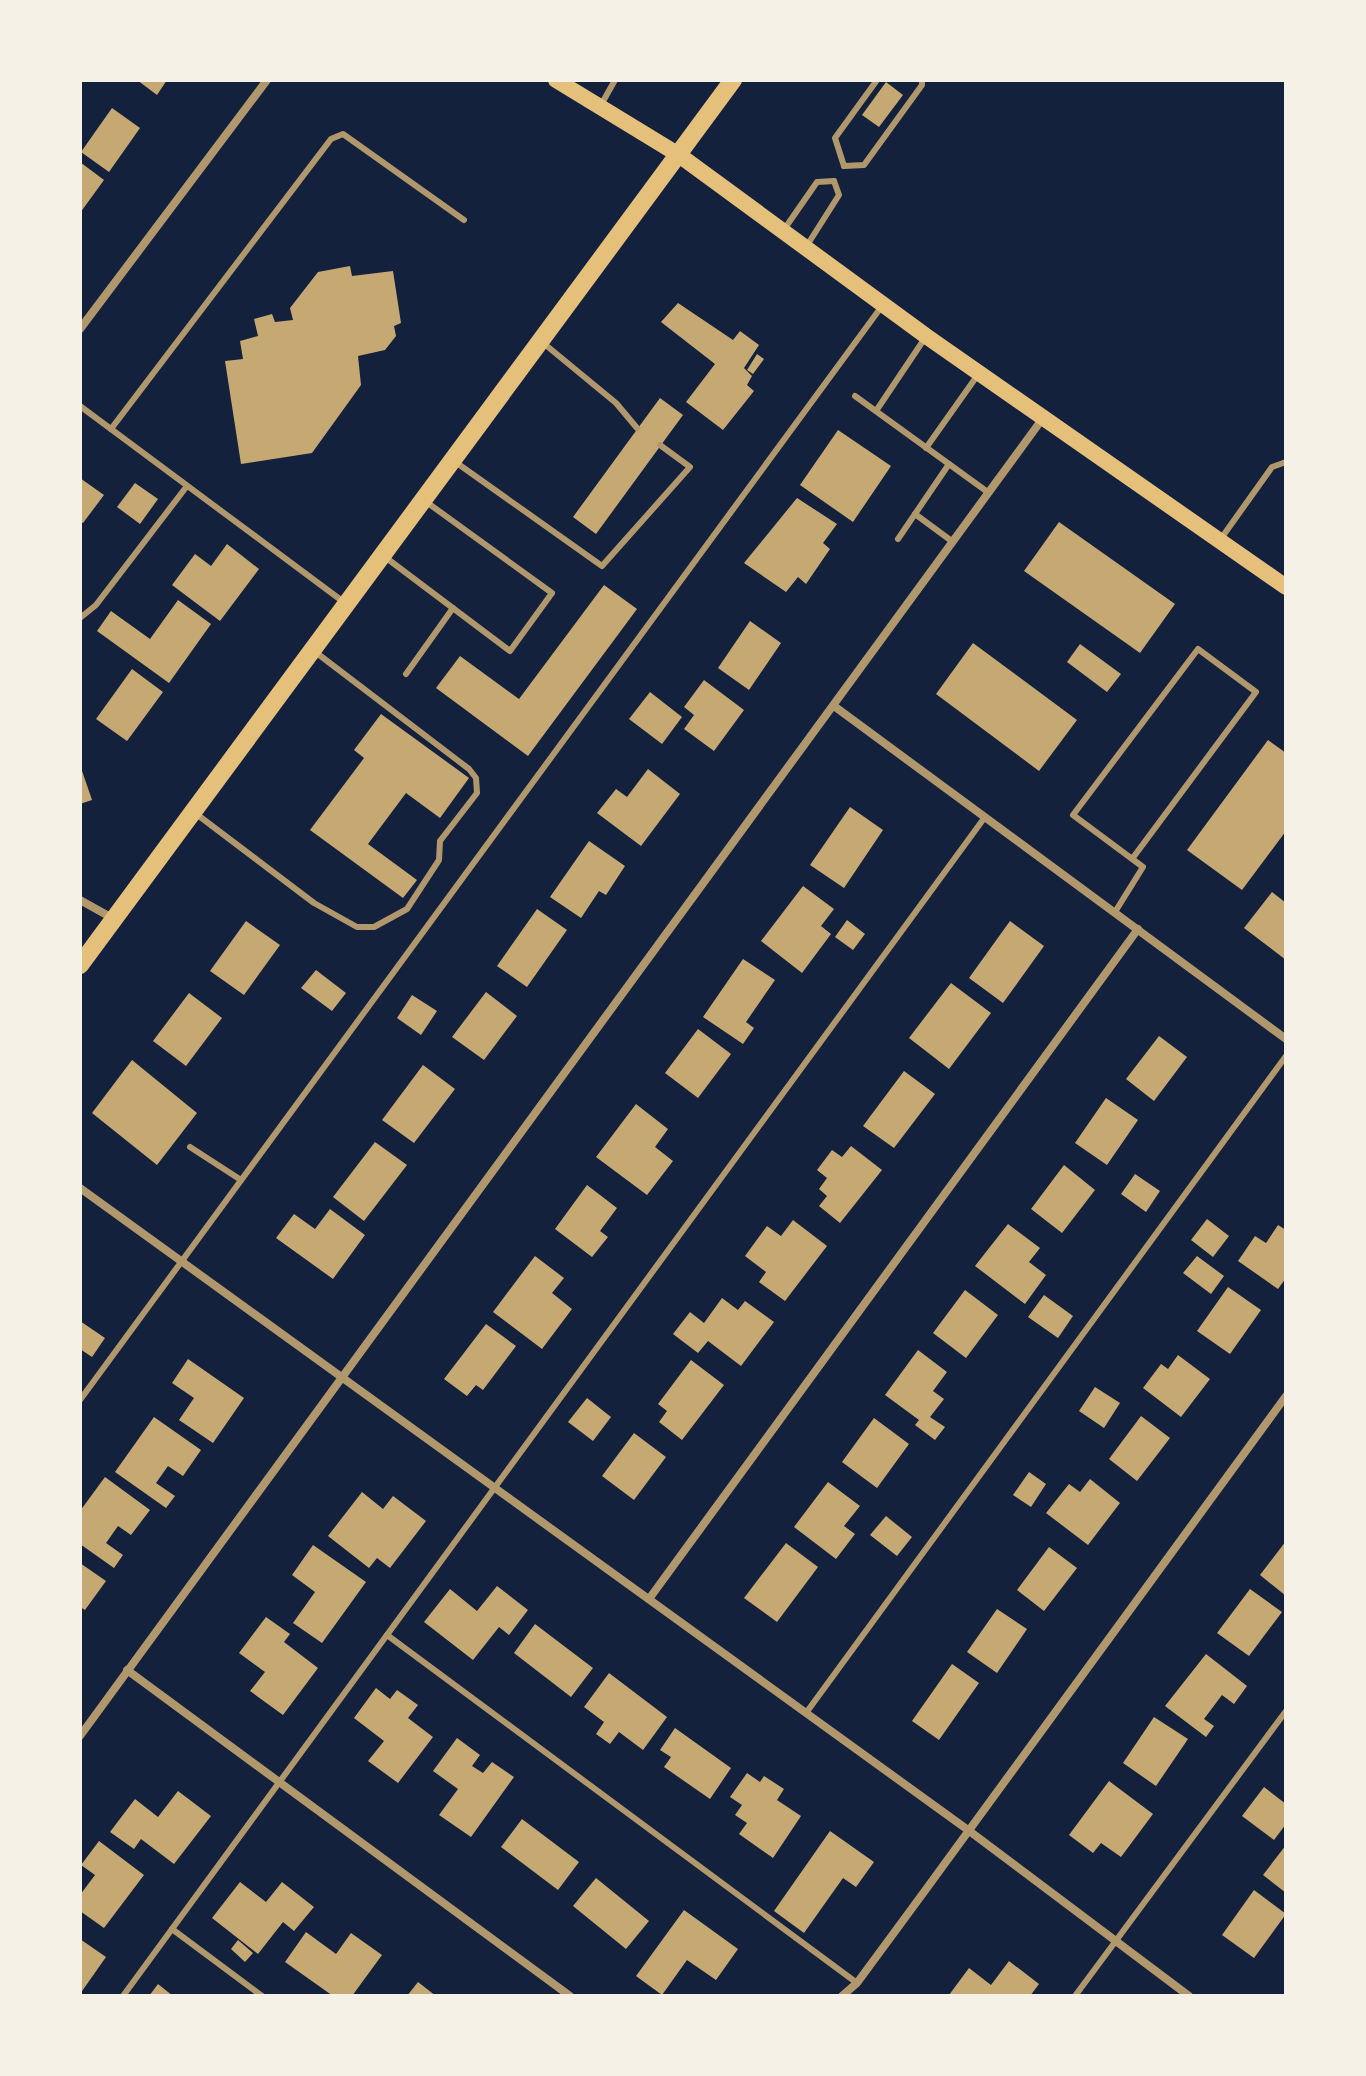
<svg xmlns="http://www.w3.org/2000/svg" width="1366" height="2076" font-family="Literata,serif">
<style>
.building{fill:#c6a872}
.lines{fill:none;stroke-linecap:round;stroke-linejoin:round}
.service{stroke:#b1986c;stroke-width:6}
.minor{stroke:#b1986c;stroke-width:8}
.secondary{stroke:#e5c07b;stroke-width:16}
.primary{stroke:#e5c07b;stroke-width:18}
</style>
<rect width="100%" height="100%" fill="#14213d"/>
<!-- building -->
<g class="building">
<path d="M137 80H167L157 95Z"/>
<path d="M886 82 903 95 879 127 862 115Z"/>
<path d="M112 108 140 128 109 172 81 152Z"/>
<path d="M80 162 104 180 80 213Z"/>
<path d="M350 266 352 276 393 271 401 323 394 326 396 336 385 350 358 356 361 385 312 453 241 464 225 361 243 359 240 341 258 336 254 319 272 314 275 322 293 320 290 308 318 272Z"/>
<path d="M678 303 733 340 740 331 759 345 744 368 752 376 747 385 754 391 723 430 686 402 715 364 661 322Z"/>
<path d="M757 354 764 359 753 374 747 370Z"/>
<path d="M660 398 683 415 596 534 573 517Z"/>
<path d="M838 430 891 466 853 522 800 485Z"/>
<path d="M80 478 104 495 83 523 80 521Z"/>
<path d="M135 483 158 499 140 524 117 507Z"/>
<path d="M797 498 837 524 823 543 830 549 806 584 798 577 786 592 744 563Z"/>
<path d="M1059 522 1175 604 1140 653 1024 571Z"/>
<path d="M227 544 259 569 220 621 172 585 195 554 211 566Z"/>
<path d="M604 585 637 609 528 756 436 688 460 656 519 699Z"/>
<path d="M178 600 211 624 169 683 97 631 111 611 150 639Z"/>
<path d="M750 621 781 643 749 690 718 668Z"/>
<path d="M973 643 1077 720 1039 771 936 694Z"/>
<path d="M1080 644 1121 674 1107 692 1067 662Z"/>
<path d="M132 669 163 692 127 741 96 719Z"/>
<path d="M704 680 744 710 714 751 684 729 694 715 684 707Z"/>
<path d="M650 692 682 717 662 744 629 719Z"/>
<path d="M381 714 469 778 440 818 406 793 368 844 417 880 403 898 310 830 364 758 354 750Z"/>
<path d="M1268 740 1286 753V831L1242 890 1187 850Z"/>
<path d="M80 765 92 800 80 804Z"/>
<path d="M648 769 680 794 641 846 597 813 616 789 627 797Z"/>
<path d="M850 807 883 830 844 888 810 865Z"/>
<path d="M589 841 625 866 606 895 599 891 581 918 550 897Z"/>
<path d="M803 886 834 909 821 926 831 934 802 973 761 941Z"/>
<path d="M1272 892 1286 903V960L1244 928Z"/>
<path d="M537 909 567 930 527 987 497 966Z"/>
<path d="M847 920 865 934 853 950 835 937Z"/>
<path d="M246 921 280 945 244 995 210 971Z"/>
<path d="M1010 921 1044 946 1003 1003 969 978Z"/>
<path d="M743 959 775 980 746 1022 754 1028 743 1044 703 1017Z"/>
<path d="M316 970 346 993 332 1011 301 988Z"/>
<path d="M951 983 991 1013 949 1069 909 1038Z"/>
<path d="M486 992 517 1016 484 1060 452 1037Z"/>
<path d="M189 993 222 1018 186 1066 153 1041Z"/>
<path d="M412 995 437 1011 421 1035 397 1018Z"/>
<path d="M698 1029 731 1054 698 1098 665 1073Z"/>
<path d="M1159 1036 1187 1057 1154 1101 1126 1079Z"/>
<path d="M132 1060 197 1113 157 1165 92 1113Z"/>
<path d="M423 1065 455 1089 414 1143 382 1120Z"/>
<path d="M904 1071 935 1094 894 1148 863 1126Z"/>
<path d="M1106 1098 1138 1120 1107 1165 1075 1143Z"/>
<path d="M636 1104 668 1129 655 1147 673 1161 647 1195 596 1157Z"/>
<path d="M375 1142 407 1165 364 1221 333 1197Z"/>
<path d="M851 1146 882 1170 840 1223 819 1206 827 1196 819 1189 827 1178 817 1170 832 1150 842 1157Z"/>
<path d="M1064 1165 1095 1190 1062 1233 1031 1209Z"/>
<path d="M1135 1174 1160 1191 1146 1212 1121 1194Z"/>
<path d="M587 1185 617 1208 600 1231 608 1237 592 1257 555 1229Z"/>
<path d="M330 1209 365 1235 333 1279 276 1238 294 1214 315 1229Z"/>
<path d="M1207 1219 1229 1236 1213 1257 1191 1240Z"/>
<path d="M793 1220 827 1246 785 1301 759 1282 766 1272 745 1256 767 1226 781 1236Z"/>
<path d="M1008 1224 1040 1248 1029 1262 1046 1275 1025 1304 975 1266Z"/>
<path d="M1278 1225 1286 1230V1278L1278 1289 1238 1261 1255 1236 1266 1243Z"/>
<path d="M535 1256 564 1278 552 1293 572 1309 542 1349 493 1312Z"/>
<path d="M1197 1256 1224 1276 1211 1294 1183 1273Z"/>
<path d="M1228 1287 1261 1310 1230 1354 1197 1331Z"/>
<path d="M965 1290 998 1315 966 1358 933 1333Z"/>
<path d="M1044 1295 1073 1316 1058 1338 1028 1317Z"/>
<path d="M722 1298 738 1310 745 1301 774 1322 741 1366 708 1341 698 1353 673 1334 690 1312 704 1323Z"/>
<path d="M80 1321 105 1338 92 1357 80 1349Z"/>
<path d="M486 1324 516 1346 483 1390 476 1385 467 1396 444 1379Z"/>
<path d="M918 1350 947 1372 933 1391 944 1399 930 1417 945 1427 935 1440 915 1425 919 1420 885 1395Z"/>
<path d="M1178 1355 1210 1379 1181 1417 1143 1388 1161 1364 1168 1369Z"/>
<path d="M188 1359 244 1398 213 1443 179 1420 194 1398 172 1383Z"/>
<path d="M691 1360 724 1385 682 1440 659 1422 667 1411 658 1404Z"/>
<path d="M1095 1387 1120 1403 1104 1428 1079 1411Z"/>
<path d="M587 1398 611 1417 593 1441 568 1422Z"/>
<path d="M1141 1416 1170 1438 1137 1481 1109 1459Z"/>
<path d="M154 1417 201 1450 183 1476 168 1466 156 1483 175 1496 166 1508 115 1472Z"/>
<path d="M874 1418 909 1444 877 1488 842 1462Z"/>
<path d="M634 1433 666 1457 634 1500 602 1476Z"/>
<path d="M1029 1472 1046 1484 1031 1507 1013 1495Z"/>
<path d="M105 1477 150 1510 131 1535 118 1526 106 1543 123 1555 114 1568 80 1544V1511Z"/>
<path d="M1090 1479 1120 1503 1088 1545 1046 1513 1069 1484 1080 1492Z"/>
<path d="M828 1482 860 1506 844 1526 855 1534 836 1559 794 1527Z"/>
<path d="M362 1492 383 1509 393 1496 426 1521 390 1568 377 1558 369 1568 328 1536Z"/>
<path d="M886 1516 912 1537 897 1556 870 1535Z"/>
<path d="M1286 1541V1596L1260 1575Z"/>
<path d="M786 1543 818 1567 777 1622 744 1598Z"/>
<path d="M313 1545 366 1582 322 1643 293 1623 315 1592 292 1575Z"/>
<path d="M1049 1547 1077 1568 1044 1611 1017 1590Z"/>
<path d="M80 1563 106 1581 85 1610 80 1607Z"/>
<path d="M497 1586 528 1610 509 1635 499 1627 473 1660 424 1622 450 1589 477 1611Z"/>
<path d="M1250 1589 1282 1612 1249 1656 1217 1633Z"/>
<path d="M997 1609 1027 1629 997 1673 967 1652Z"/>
<path d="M266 1617 290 1634 284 1642 318 1668 283 1715 250 1691 265 1672 239 1653Z"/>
<path d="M535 1624 593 1668 571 1697 514 1653Z"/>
<path d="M1206 1654 1247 1686 1234 1704 1222 1695 1204 1719 1214 1726 1206 1737 1165 1706Z"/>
<path d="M952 1664 979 1683 939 1740 912 1721Z"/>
<path d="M609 1673 667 1717 643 1750 619 1732 610 1744 596 1734 604 1722 584 1707Z"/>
<path d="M376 1688 390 1699 397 1690 418 1705 408 1718 433 1737 398 1783 368 1761 384 1741 354 1718Z"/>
<path d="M1154 1717 1188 1739 1156 1786 1123 1763Z"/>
<path d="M675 1728 731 1768 710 1799 664 1767 671 1757 660 1750Z"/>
<path d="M457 1738 480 1755 472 1766 483 1773 492 1762 514 1777 471 1837 439 1815 458 1789 433 1771Z"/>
<path d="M747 1773 760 1782 764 1776 784 1789 777 1800 801 1816 773 1858 739 1834 747 1823 735 1815 742 1805 730 1797Z"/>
<path d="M1109 1781 1153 1814 1121 1857 1101 1843 1093 1853 1069 1835Z"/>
<path d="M1264 1787 1286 1804V1824L1274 1840 1242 1816Z"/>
<path d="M178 1791 211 1816 174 1864 141 1839 134 1849 110 1832 135 1799 158 1817Z"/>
<path d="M522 1819 579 1862 558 1890 501 1847Z"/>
<path d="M830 1831 874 1862 856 1887 843 1878 804 1933 774 1911Z"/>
<path d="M99 1841 144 1875 104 1928 80 1911V1895L95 1875 81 1865Z"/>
<path d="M1286 1845V1893L1263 1875Z"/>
<path d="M596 1878 649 1921 626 1949 573 1906Z"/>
<path d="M240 1882 266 1902 282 1882 314 1907 294 1931 283 1922 258 1954 212 1918Z"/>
<path d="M1254 1890 1286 1914 1254 1958 1222 1935Z"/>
<path d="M684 1910 738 1949 716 1980 687 1960 662 1995 636 1976Z"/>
<path d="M306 1932 336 1954 351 1933 382 1955 352 1996H333L285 1962Z"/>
<path d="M80 1939 106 1957 80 1994Z"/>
<path d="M238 1940 253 1953 245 1962 231 1949Z"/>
<path d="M1009 1961 1039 1984 1030 1996 949 1995 969 1968 991 1985Z"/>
<path d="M418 1982 436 1996H407Z"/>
<path d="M158 1984 173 1996H149Z"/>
</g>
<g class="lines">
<!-- service -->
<g class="service">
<path d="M601 105 615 80"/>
<path d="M844 166 864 165 922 85V80"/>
<path d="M844 166 835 138 877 80"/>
<path d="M783 231 817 182 834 181"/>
<path d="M806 247 839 195 834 181"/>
<path d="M542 342 616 403 637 428"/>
<path d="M855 396 989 493"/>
<path d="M80 406 345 603"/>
<path d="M876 411 925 338"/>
<path d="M111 429 331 139 343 134 464 220"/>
<path d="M926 448 977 376"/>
<path d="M454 461 602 566 690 467 660 445"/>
<path d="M915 514 953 542"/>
<path d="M898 539 949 464"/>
<path d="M1220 540 1272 467 1286 462"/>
<path d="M385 557 510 651 552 593 425 501"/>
<path d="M80 618 96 605 187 486"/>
<path d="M406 674 453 608"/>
<path d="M195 813 314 903 357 927H374L407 909 439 860 440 841 477 793 476 778 469 769 314 651"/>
<path d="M1115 912 1143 867 1073 815 1198 649 1256 692 1132 859"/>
<path d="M190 1147 241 1180"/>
<path d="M80 1400 882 306"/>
<path d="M387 1635 857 1983"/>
<path d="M806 1713 1286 1056"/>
<path d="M172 1929 262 1996"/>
<path d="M123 1996 985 817"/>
<path d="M1075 1996 1286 1711"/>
</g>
<!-- minor -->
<g class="minor">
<path d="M80 329 267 80"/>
<path d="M834 706 1286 1039"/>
<path d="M80 900 114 919"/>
<path d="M80 1188 968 1830 1189 1996"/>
<path d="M649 1599 1138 929"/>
<path d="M127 1670 570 1996"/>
<path d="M80 1736 1043 418"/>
<path d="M842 1996 857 1983 924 1892 1286 1396"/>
</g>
<!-- secondary -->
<path class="secondary" d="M556 80 679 155 926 336 1286 587"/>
<!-- primary -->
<path class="primary" d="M80 965 733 80"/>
</g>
<!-- border -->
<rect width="1366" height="2076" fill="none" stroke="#f6f1e7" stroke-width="164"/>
</svg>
